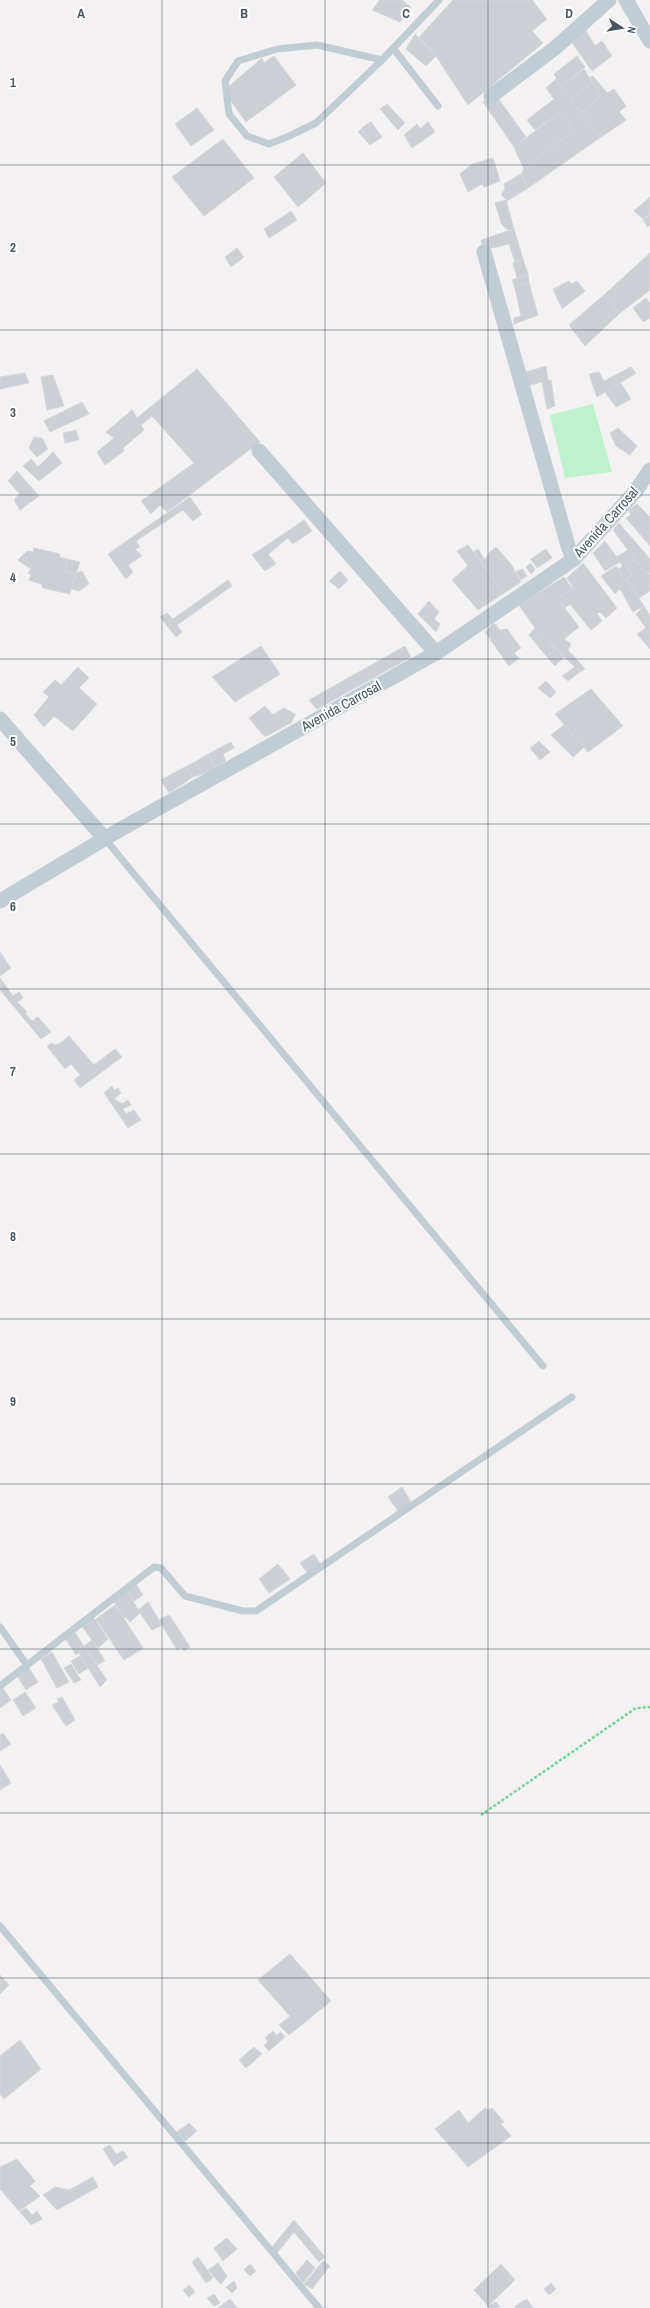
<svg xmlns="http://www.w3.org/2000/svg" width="650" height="2308" font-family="'Archivo Narrow',sans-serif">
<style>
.green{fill:#bef2ce}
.building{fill:#ccd0d5;stroke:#d4d7dc}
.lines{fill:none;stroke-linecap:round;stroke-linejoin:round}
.path{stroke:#74d29d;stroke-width:2.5;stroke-dasharray:3 2;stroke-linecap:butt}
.service{stroke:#c1ccd3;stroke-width:7}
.minor{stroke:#c1ccd3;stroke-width:15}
.grid{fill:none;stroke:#47565f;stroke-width:1;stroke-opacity:0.55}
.labels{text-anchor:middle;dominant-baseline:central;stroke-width:4;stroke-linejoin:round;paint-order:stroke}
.street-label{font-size:14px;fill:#47565f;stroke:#fff}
.grid-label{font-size:13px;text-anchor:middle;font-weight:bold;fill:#47565f;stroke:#fff;stroke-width:4;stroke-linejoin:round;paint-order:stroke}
</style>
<rect width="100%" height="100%" fill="#f3f1f1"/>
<!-- green -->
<path class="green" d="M593 404 612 472 565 478 550 415Z"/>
<!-- building -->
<g class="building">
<path d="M380 0H402L411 7 400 22 372 10Z"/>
<path d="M453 0H532L547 19 532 31 543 43 468 105 436 56 419 37Z"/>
<path d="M585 29 595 46 602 41 612 56 592 71 571 41Z"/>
<path d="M415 34 436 56 426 66 406 49Z"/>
<path d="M274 56 296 85 246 122 228 97 227 88 262 58 264 63Z"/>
<path d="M577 56 585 67 561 87 554 74Z"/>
<path d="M584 69 592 82 571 101 561 87Z"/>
<path d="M593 76 607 93 614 89 626 106 619 112 626 120 601 137 581 113 601 96 589 78Z"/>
<path d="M556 79 601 137 528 188 521 174 524 169 574 130 559 113 535 130 527 120 554 99 546 88Z"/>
<path d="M592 82 601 96 581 113 571 101Z"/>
<path d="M495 94 526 137 514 147 483 102Z"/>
<path d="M387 104 405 123 398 130 380 109Z"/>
<path d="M197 108 214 130 191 146 175 124Z"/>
<path d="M559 113 574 130 524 169 514 147Z"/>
<path d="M371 122 382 137 370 145 358 132 361 129 367 136 372 131 367 124Z"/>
<path d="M428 122 435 132 412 148 404 135 417 124 420 129Z"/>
<path d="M367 124 372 131 367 136 361 129Z"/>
<path d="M223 139 254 178 204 216 172 177Z"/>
<path d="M303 153 326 183 298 207 274 177Z"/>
<path d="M493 158 500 181 484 187 482 184 468 192 460 174 472 164Z"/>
<path d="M521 174 528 188 507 201 501 194 505 189 504 184Z"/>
<path d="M650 197V213L643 219 634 211Z"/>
<path d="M506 200 514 229 508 230 502 225 495 203Z"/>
<path d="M291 211 297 220 269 238 264 229Z"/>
<path d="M650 214V225L648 227 643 220Z"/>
<path d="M514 229 523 259 515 262 509 244 483 250 481 240Z"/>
<path d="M237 248 244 257 231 267 225 257Z"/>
<path d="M650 253V290L620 313 604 295Z"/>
<path d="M523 259 528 274 517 278 513 263Z"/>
<path d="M528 274 529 283 515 288 512 280Z"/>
<path d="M569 281 572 284 577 281 585 291 562 309 553 289Z"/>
<path d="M529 283 538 315 514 324V318L521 316 515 288Z"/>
<path d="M604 295 620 313 585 346 569 325Z"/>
<path d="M646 298 650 303V318L643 322 633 308Z"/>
<path d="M546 366 548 380H551L555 406 547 409 542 382 527 386 523 373Z"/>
<path d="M631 367 636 373 597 397 589 374 599 372 604 381Z"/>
<path d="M197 369 260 442 167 512 160 505 151 514 141 501 194 463 152 416 141 425 144 430 123 448 124 451 105 465 97 452 114 438 106 432 132 410 137 418Z"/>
<path d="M25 373 29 383 0 389V377Z"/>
<path d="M53 375 64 406 47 410 41 377Z"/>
<path d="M620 382 631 399 616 407 605 392Z"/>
<path d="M82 402 89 414 50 432 44 421Z"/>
<path d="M618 428 637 446 630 455 616 446 610 433Z"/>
<path d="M76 430 79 440 65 443 63 433Z"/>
<path d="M34 437 42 438 48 449 37 457 29 448Z"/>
<path d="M53 452 62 463 39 481 23 466 31 459 38 467Z"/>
<path d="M17 471 39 496 20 510 14 500 20 494 8 481Z"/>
<path d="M190 497 202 514 193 521 183 510 136 541 140 547 135 549 142 556 128 565 133 572 126 579 108 554Z"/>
<path d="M637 504 650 517V546L626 518 631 515 629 510Z"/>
<path d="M304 520 312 531 293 544 288 538 268 554 276 564 265 571 252 555Z"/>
<path d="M619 523 650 559V573H645L613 530Z"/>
<path d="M605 541 620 562 605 571 593 553Z"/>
<path d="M468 545 504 593 478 610 452 580 468 566 457 551Z"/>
<path d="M496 547 511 564 521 582 504 593 474 552 478 549 485 560 489 553Z"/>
<path d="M34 548 60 554 59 557 67 559 65 572 75 574 70 594 43 588 41 584 29 580 31 575 28 573 31 569 18 560 27 551 33 552Z"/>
<path d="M546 549 552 558 537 568 531 559Z"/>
<path d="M628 550 635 559 626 567 633 575 625 581 618 569 623 566 616 557Z"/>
<path d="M67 559 80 562 76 573 82 571 89 584 79 591 72 589 75 574 65 572Z"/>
<path d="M635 559 645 573 650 574V591L639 598 627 580 633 575 626 567Z"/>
<path d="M531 563 535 570 531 574 526 567Z"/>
<path d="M583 563 617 608 606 618 600 612 597 614 602 621 591 630 570 604 565 608 558 599 573 587 567 578Z"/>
<path d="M616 566 625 581 627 580 644 606 633 612 620 589 615 594 601 576Z"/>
<path d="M522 569 527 576 521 580 516 572Z"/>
<path d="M340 571 348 580 339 589 329 581Z"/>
<path d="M564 577 572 588 558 599 579 627 564 639 571 644 568 650 585 669 580 672 535 628 519 605Z"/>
<path d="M228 580 232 586 177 625 182 632 176 637 160 617 167 613 173 619Z"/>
<path d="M429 601 439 612 434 619 440 624 436 632 418 614Z"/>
<path d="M644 606 650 615V649L637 634 646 628 636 614Z"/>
<path d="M494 623 500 630 507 629 521 648 514 653 519 658 509 666 485 632Z"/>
<path d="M535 628 555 648 547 657 529 635Z"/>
<path d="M261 646 280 674 235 702 212 677Z"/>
<path d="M405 646 411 657 317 709 309 700Z"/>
<path d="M555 648 564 657 555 666 547 657Z"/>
<path d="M78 667 89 678 79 688 97 704 73 731 54 716 44 727 34 715 49 697 43 692 55 680 61 685Z"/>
<path d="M575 667 580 672 568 681 562 676Z"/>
<path d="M546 681 556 692 550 698 538 688Z"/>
<path d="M591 689 623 726 588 752 555 714Z"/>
<path d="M265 706 273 715 284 708 295 714 292 722 267 736 263 735 249 718Z"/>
<path d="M564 725 584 747 573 757 551 735Z"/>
<path d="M539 741 550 752 540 760 530 748Z"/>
<path d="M231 742 234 748 223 754 226 761 215 768 208 754Z"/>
<path d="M208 754 215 768 203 774 195 762Z"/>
<path d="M195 762 203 774 193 777 185 767Z"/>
<path d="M185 767 193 777 169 793 161 780Z"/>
<path d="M0 952 11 968 0 976Z"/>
<path d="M0 978 13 996 19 992 23 998 17 1002 27 1012 25 1013 32 1021 38 1017 51 1032 41 1039 0 990Z"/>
<path d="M69 1036 94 1065 115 1049 122 1057 80 1088 74 1080 80 1075 71 1064 65 1069 47 1046 52 1043 54 1045 59 1044Z"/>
<path d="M112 1086 114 1090 118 1088 121 1093 114 1099 122 1104 128 1100 131 1105 123 1109 126 1114 134 1110 141 1120 128 1128 104 1093Z"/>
<path d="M402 1487 411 1502 398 1511 388 1497Z"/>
<path d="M314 1554 321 1565 309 1575 300 1563Z"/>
<path d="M278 1564 290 1579 269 1593 259 1579Z"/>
<path d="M136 1584 143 1595 134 1601 127 1590Z"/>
<path d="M127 1590 140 1613 130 1622 126 1617 124 1619 113 1600Z"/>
<path d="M148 1602 162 1625 152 1630 138 1610Z"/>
<path d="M115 1605 143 1648 124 1660 96 1619Z"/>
<path d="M169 1615 190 1647 184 1651 181 1647 177 1650 159 1620Z"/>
<path d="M93 1616 108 1639 98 1648 81 1625Z"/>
<path d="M74 1631 85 1648 76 1655 65 1638Z"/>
<path d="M92 1640 105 1661 97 1665 84 1646Z"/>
<path d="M85 1648 107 1680 100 1687 79 1653Z"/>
<path d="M52 1652 69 1682 57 1688 41 1659Z"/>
<path d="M80 1656 88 1668 79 1674 71 1661Z"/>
<path d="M71 1664 81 1680 74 1683 64 1668Z"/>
<path d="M29 1668 38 1682 26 1690 17 1675Z"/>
<path d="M2 1687 11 1700 0 1708V1689Z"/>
<path d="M25 1692 36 1708 23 1716 13 1700Z"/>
<path d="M62 1697 75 1720 66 1726 52 1705 59 1702 57 1699Z"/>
<path d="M3 1733 11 1744 0 1751V1735Z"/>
<path d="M0 1765 11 1783 0 1790Z"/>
<path d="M290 1954 331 2001 289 2035 279 2025 290 2016 258 1980Z"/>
<path d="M0 1975 9 1985 0 1994Z"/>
<path d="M273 2031 276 2035 281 2032 285 2037 269 2051 264 2046 268 2041 265 2038Z"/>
<path d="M20 2040 41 2069 4 2099 0 2094V2056Z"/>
<path d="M254 2047 262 2054 246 2068 239 2060Z"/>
<path d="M485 2108 488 2110 492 2108 504 2122 501 2124 511 2136 468 2167 435 2129 459 2110 468 2123Z"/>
<path d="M189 2123 197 2131 185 2141 177 2132Z"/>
<path d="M110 2145 116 2154 123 2151 128 2157 114 2166 103 2149Z"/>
<path d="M17 2159 35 2181 30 2186 40 2196 19 2211 0 2189V2167Z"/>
<path d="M93 2177 98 2187 57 2210 43 2195 55 2187 69 2190Z"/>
<path d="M26 2208 32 2215 37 2211 42 2219 31 2225 20 2212Z"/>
<path d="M294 2220 325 2257 319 2262 294 2232 277 2253 272 2247Z"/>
<path d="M227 2238 237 2249 223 2261 214 2248Z"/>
<path d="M198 2257 213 2278 206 2283 192 2262Z"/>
<path d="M307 2260 315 2268 303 2283 296 2273Z"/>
<path d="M323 2261 330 2266 312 2289 304 2284Z"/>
<path d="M218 2263 227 2276 221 2284 208 2270Z"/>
<path d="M250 2264 256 2271 250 2276 244 2270Z"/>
<path d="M501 2264 515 2280 488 2306 474 2290Z"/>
<path d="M234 2281 237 2288 232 2293 226 2287Z"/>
<path d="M551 2283 556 2289 549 2295 544 2289Z"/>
<path d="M189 2285 195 2292 189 2297 183 2290Z"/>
<path d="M214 2294 220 2303 214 2306 207 2298Z"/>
<path d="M230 2299 237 2308H218Z"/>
<path d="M527 2299 533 2308H516L515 2306Z"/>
<path d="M496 2302 500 2307 489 2308 488 2306Z"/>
</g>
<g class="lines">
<!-- path -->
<path class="path" d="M481 1815 636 1708 650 1707"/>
<!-- service -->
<g class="service">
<path d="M393 48 438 106"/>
<path d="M382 60 317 45 277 49 238 61 225 81 229 114 247 136 269 144 287 137 316 123 382 60 439 0"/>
<path d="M105 839 543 1366"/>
<path d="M0 1627 27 1665"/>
<path d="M0 1686 154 1567 161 1568 185 1596 243 1611H256L572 1397"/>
<path d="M0 1926 319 2308"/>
</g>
<!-- minor -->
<g class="minor">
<path d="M626 0 650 41"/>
<path d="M491 96 555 48 609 0"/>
<path d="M484 252 569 549 574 559"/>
<path d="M259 451 436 653"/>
<path d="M0 719 105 839"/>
<path d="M0 901 121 829 436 653 574 559 635 492 650 470"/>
</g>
</g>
<!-- grid -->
<path class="grid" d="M162 0V2308M325 0V2308M488 0V2308M0 165H650M0 330H650M0 495H650M0 659H650M0 824H650M0 989H650M0 1154H650M0 1319H650M0 1484H650M0 1649H650M0 1813H650M0 1978H650M0 2143H650"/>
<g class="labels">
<!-- street labels -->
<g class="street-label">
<text transform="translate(606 522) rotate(-48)">Avenida Carrosal</text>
<text transform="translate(341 706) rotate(-29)">Avenida Carrosal</text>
</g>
</g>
<g class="grid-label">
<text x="81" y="18">A</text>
<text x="244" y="18">B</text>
<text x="406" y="18">C</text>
<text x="569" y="18">D</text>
<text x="13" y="87">1</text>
<text x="13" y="252">2</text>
<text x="13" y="417">3</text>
<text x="13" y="582">4</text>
<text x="13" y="746">5</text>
<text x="13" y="911">6</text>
<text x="13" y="1076">7</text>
<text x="13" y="1241">8</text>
<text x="13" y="1406">9</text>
</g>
<!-- north arrow -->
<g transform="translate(622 28) rotate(102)" stroke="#ffffff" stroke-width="3" paint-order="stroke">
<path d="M0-3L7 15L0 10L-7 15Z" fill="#47565f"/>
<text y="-6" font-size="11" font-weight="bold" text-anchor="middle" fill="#47565f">N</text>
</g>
</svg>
